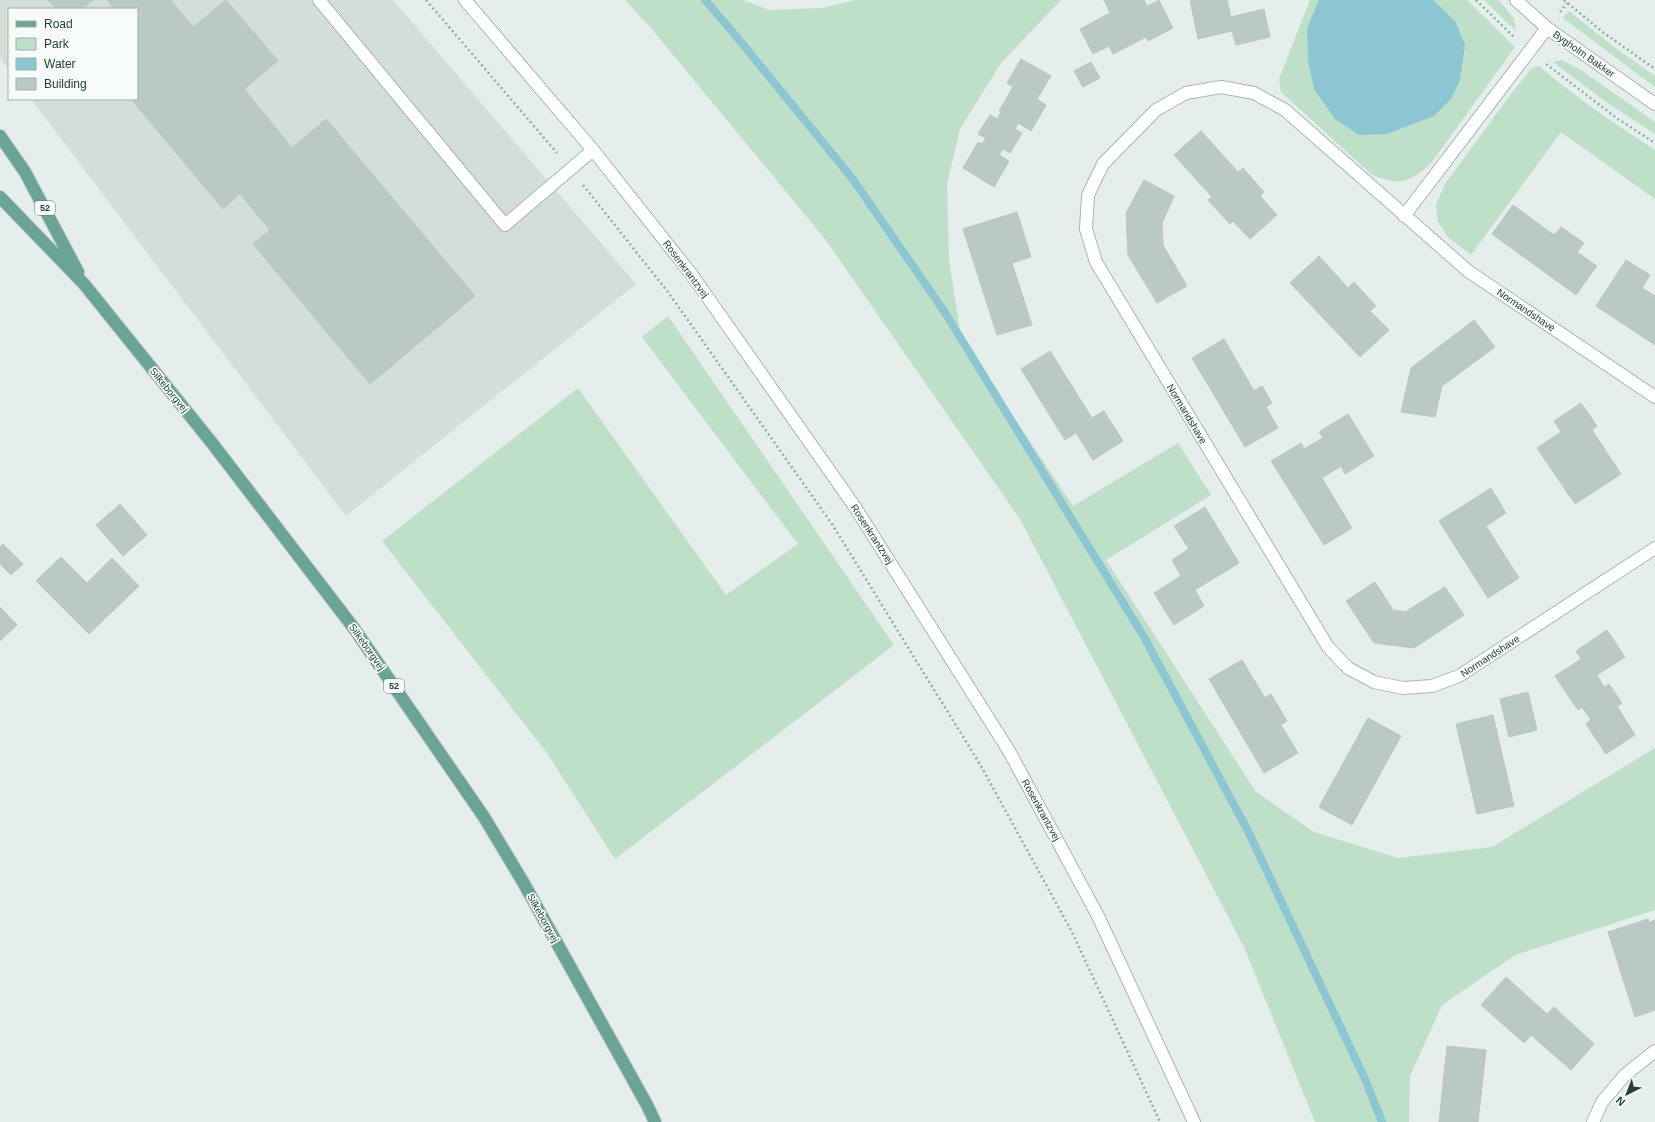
<svg xmlns="http://www.w3.org/2000/svg" width="1655" height="1122" font-family="Arial,sans-serif">
<style>
.built{fill:#d3ded9}
.green{fill:#bedfc8}
.water{fill:#8dc6d3}
.lines{fill:none;stroke-linecap:round;stroke-linejoin:round}
.stream{stroke:#8dc6d3;stroke-width:8}
.building{fill:#bac9c3;stroke:#b7c8c2}
.lane-casing{stroke:#a7b7b2;stroke-width:14}
.street-casing{stroke:#a7b7b2;stroke-width:14}
.primary-casing{stroke:#c2cac8;stroke-width:14}
.path{stroke:#85b2a5;stroke-width:2.5;stroke-dasharray:2 3;stroke-linecap:butt}
.lane{stroke:#fff;stroke-width:12}
.street{stroke:#fff;stroke-width:12}
.primary{stroke:#69a497;stroke-width:12}
.labels{text-anchor:middle;dominant-baseline:central;stroke-width:3.5;stroke-linejoin:round;paint-order:stroke}
.shield{fill:#f6faf8;stroke:#637873;stroke-width:1}
.shield-label{font-size:9px;font-weight:bold;fill:#24413a}
.street-label{font-size:10px;fill:#24413a;stroke:#f6faf8}
</style>
<rect width="100%" height="100%" fill="#e5eeea"/>
<!-- built -->
<path class="built" d="M0 0H393L636 284 346 516 31 99H137V9H9V70L0 58Z"/>
<!-- green -->
<g class="green">
<path d="M625 0H743L769 10 823 8 856 0H1061L1001 63 960 129 947 184 949 260 961 338 1073 506 1178 443 1211 495 1106 560 1256 792 1314 832 1398 858 1492 847 1655 748V910L1515 955 1442 1005 1410 1076 1409 1122H1315L1244 947 1020 519 825 239 650 27Z"/>
<path d="M1310 0H1467L1515 47 1431 163C1410 184 1397 186 1371 174L1281 92 1279 79Z"/>
<path d="M1484 0H1499L1514 19 1516 31Z"/>
<path d="M1569 11 1618 50 1655 76V87L1563 18Z"/>
<path d="M1562 60 1581 70 1655 122V134L1606 102 1553 62Z"/>
<path d="M1539 66C1575 97 1615 124 1655 150V199L1561 132 1471 255 1448 237 1438 222 1436 205 1445 184 1511 94 1531 69Z"/>
<path d="M668 316 894 645 615 859 547 753 382 541 578 388 726 595 798 544 642 337Z"/>
</g>
<!-- water -->
<path class="water" d="M1319 0H1433L1455 21 1465 45 1460 80 1451 99 1434 116 1387 134 1359 135 1335 119 1314 89 1308 60 1307 28Z"/>
<g class="lines">
<!-- stream -->
<path class="stream" d="M705 0 731 30 852 178 944 311 1144 637 1248 831 1365 1079 1382 1122"/>
</g>
<!-- building -->
<g class="building">
<path d="M48 0H93L82 9H56Z"/>
<path d="M107 0H171L193 27 226 0 278 61 244 89 292 148 326 119 475 296 370 384 253 244 270 230 240 194 223 209 131 99H137V9H114Z"/>
<path d="M1104 0H1144L1147 6 1159 0 1173 28 1148 41 1146 37 1113 54 1109 46 1093 54 1080 29 1110 13Z"/>
<path d="M1190 0H1227L1231 17 1264 9 1270 37 1236 45 1232 31 1198 39Z"/>
<path d="M1021 59 1051 76 1037 99 1046 105 1031 131 1018 123 1015 129 1022 133 1010 153 1003 149 999 155 1009 161 994 187 963 168 978 142 982 144 986 138 978 134 990 115 997 119 1001 112 999 111 1013 87 1007 83Z"/>
<path d="M1091 62 1100 78 1083 87 1074 71Z"/>
<path d="M1201 131 1238 172 1243 168 1264 192 1260 196 1277 215 1250 239 1233 221 1230 224 1208 200 1212 197 1174 155Z"/>
<path d="M1144 180 1174 196 1162 223 1163 245 1187 286 1157 303 1128 255 1126 213Z"/>
<path d="M1513 205 1554 235 1561 227 1584 243 1577 252 1597 266 1576 295 1492 234Z"/>
<path d="M1017 212 1031 257 1012 263 1032 325 997 335 963 229Z"/>
<path d="M1319 256 1348 288 1354 282 1376 306 1370 311 1389 330 1360 357 1290 283Z"/>
<path d="M1626 260 1650 275 1642 288 1655 296V345L1596 306Z"/>
<path d="M1474 320 1495 347 1442 386 1435 417 1401 412 1411 368Z"/>
<path d="M1224 339 1254 391 1262 386 1272 403 1266 407 1278 428 1245 447 1192 358Z"/>
<path d="M1050 351 1092 418 1104 411 1123 441 1093 460 1076 433 1065 440 1021 369Z"/>
<path d="M1581 403 1597 426 1592 430 1621 474 1575 504 1537 448 1561 432 1554 421Z"/>
<path d="M1348 414 1374 456 1345 474 1341 466 1322 478 1352 528 1324 545 1271 461 1301 443 1304 449 1323 438 1319 432Z"/>
<path d="M1491 488 1506 513 1486 526 1519 578 1488 598 1439 521Z"/>
<path d="M120 504 147 535 123 556 96 525Z"/>
<path d="M1205 507 1239 563 1195 590 1204 606 1174 625 1154 593 1181 576 1172 560 1189 549 1174 526Z"/>
<path d="M3 544 23 564 11 575 0 564V547Z"/>
<path d="M61 557 87 583 112 558 139 586 89 634 36 581Z"/>
<path d="M1375 582 1393 610 1405 612 1445 587 1464 615 1414 648 1374 643 1346 601Z"/>
<path d="M0 607 17 625 0 641Z"/>
<path d="M1607 630 1625 657 1597 675 1604 687 1609 684 1622 703 1617 706 1635 735 1606 754 1586 724 1591 720 1582 707 1578 710 1555 676 1581 659 1576 651Z"/>
<path d="M1242 660 1265 698 1271 694 1287 721 1281 725 1298 753 1264 773 1209 679Z"/>
<path d="M1528 692 1537 730 1509 737 1500 699Z"/>
<path d="M1493 715 1514 806 1477 814 1456 724Z"/>
<path d="M1368 718 1401 736 1352 825 1319 807Z"/>
<path d="M1648 919 1649 922 1655 920V1010L1635 1017 1608 932Z"/>
<path d="M1506 977 1547 1014 1554 1007 1594 1044 1571 1070 1531 1035 1524 1043 1481 1005Z"/>
<path d="M1447 1046 1486 1050 1478 1122H1439Z"/>
</g>
<g class="lines">
<defs>
<path id="lane" d="M319 0 505 225 593 150"/>
<g id="street">
<path d="M465 0 593 150 692 275 855 507 1009 751 1098 916 1194 1122"/>
<path d="M1516 0 1547 28 1655 104"/>
<path d="M1404 216 1547 28"/>
<path d="M1655 397 1468 271 1285 110 1254 93 1221 87 1186 93 1156 110 1103 164 1088 195 1086 229 1096 262 1328 647 1348 668 1374 682 1403 688 1432 686 1459 676 1655 548"/>
<path d="M1593 1122 1602 1102 1625 1075 1655 1051"/>
</g>
<g id="primary">
<path d="M0 136 25 172 78 272"/>
<path d="M0 197 84 284 212 443 353 627 484 817 523 882 647 1105 655 1122"/>
</g>
</defs>
<!-- lane casing -->
<use href="#lane" class="lane-casing"/>
<!-- street casing -->
<use href="#street" class="street-casing"/>
<!-- primary casing -->
<use href="#primary" class="primary-casing"/>
<!-- path -->
<g class="path">
<path d="M426 0 557 153"/>
<path d="M1476 0 1514 37"/>
<path d="M1564 0 1604 33 1655 69"/>
<path d="M1560 12 1567 3"/>
<path d="M1546 64 1618 119 1655 143"/>
<path d="M583 185 668 292 832 524 981 766 1072 932 1160 1122"/>
</g>
<!-- lane -->
<use href="#lane" class="lane"/>
<!-- street -->
<use href="#street" class="street"/>
<!-- primary -->
<use href="#primary" class="primary"/>
</g>
<g class="labels">
<!-- shield labels -->
<g class="shield">
<rect x="35" y="201" width="20" height="14" rx="3"/>
<rect x="384" y="679" width="20" height="14" rx="3"/>
</g>
<g class="shield-label">
<text x="45" y="208">52</text>
<text x="394" y="686">52</text>
</g>
<!-- street labels -->
<g class="street-label">
<text transform="translate(1584 54) rotate(35)">Bygholm Bakker</text>
<text transform="translate(686 269) rotate(53)">Rosenkrantzvej</text>
<text transform="translate(1526 310) rotate(34)">Normandshave</text>
<text transform="translate(169 390) rotate(51)">Silkeborgvej</text>
<text transform="translate(1187 414) rotate(59)">Normandshave</text>
<text transform="translate(872 534) rotate(57)">Rosenkrantzvej</text>
<text transform="translate(367 647) rotate(55)">Silkeborgvej</text>
<text transform="translate(1490 656) rotate(-33)">Normandshave</text>
<text transform="translate(1041 810) rotate(61)">Rosenkrantzvej</text>
<text transform="translate(543 918) rotate(61)">Silkeborgvej</text>
</g>
</g>
<!-- legend -->
<rect x="8" y="8" width="130" height="92" fill="#f6faf8" stroke="#a2b0ac"/>
<rect x="16" y="21" width="20" height="6" fill="#69a497" stroke="#a2b0ac"/>
<text x="44" y="28" font-size="12" fill="#24413a">Road</text>
<rect x="16" y="38" width="20" height="12" fill="#bedfc8" stroke="#a2b0ac"/>
<text x="44" y="48" font-size="12" fill="#24413a">Park</text>
<rect x="16" y="58" width="20" height="12" fill="#8dc6d3" stroke="#a2b0ac"/>
<text x="44" y="68" font-size="12" fill="#24413a">Water</text>
<rect x="16" y="78" width="20" height="12" fill="#bac9c3" stroke="#a2b0ac"/>
<text x="44" y="88" font-size="12" fill="#24413a">Building</text>
<!-- north arrow -->
<g transform="translate(1627 1094) rotate(222)" stroke="#f6faf8" stroke-width="3" paint-order="stroke">
<path d="M0-3L7 15L0 10L-7 15Z" fill="#24413a"/>
<text y="-6" font-size="11" font-weight="bold" text-anchor="middle" fill="#24413a">N</text>
</g>
</svg>
